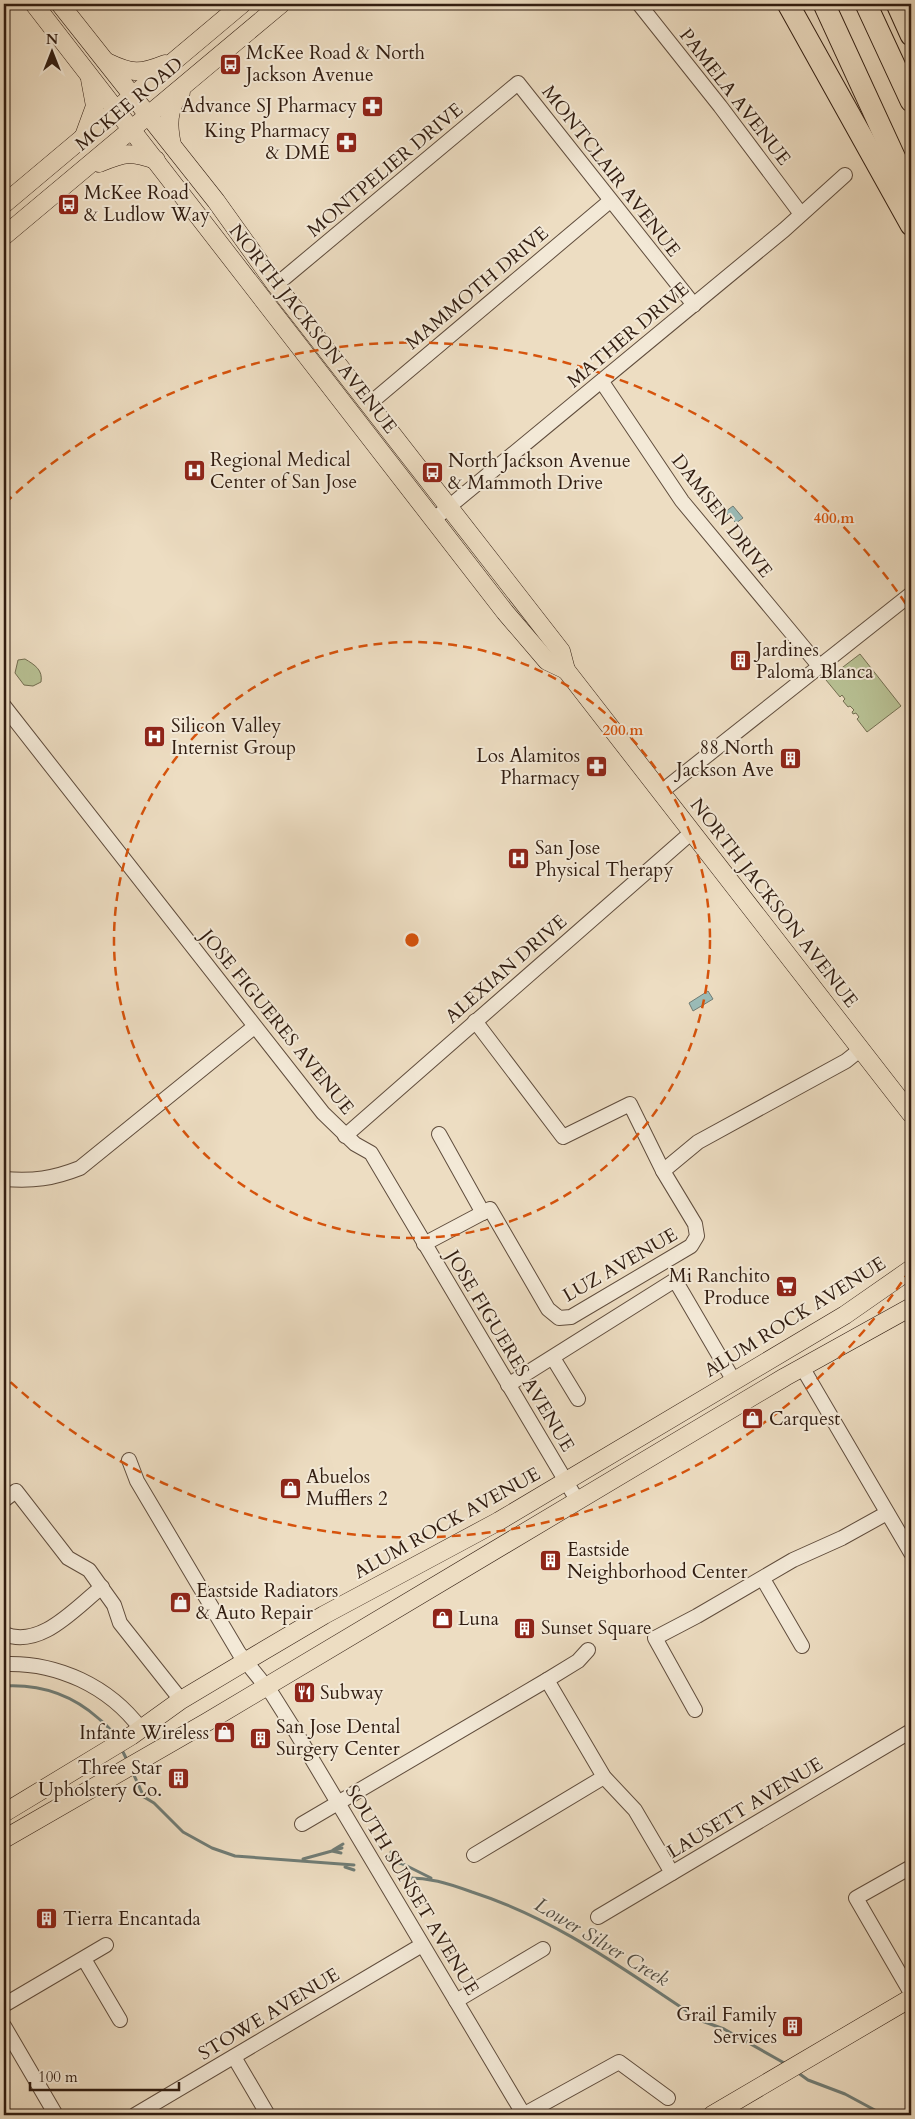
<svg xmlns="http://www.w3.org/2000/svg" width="915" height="2119" font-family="Cardo,serif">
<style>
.green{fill:#b8c194;stroke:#746f52}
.water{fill:#9abbb7;stroke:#707c75}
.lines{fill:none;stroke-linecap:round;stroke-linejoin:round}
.stream{stroke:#707c75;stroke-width:3}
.minor-casing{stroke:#604d3d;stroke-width:16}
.major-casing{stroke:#311d11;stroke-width:19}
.highway-casing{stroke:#311d11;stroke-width:23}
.minor{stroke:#f3e9d7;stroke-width:14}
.major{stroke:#edddc2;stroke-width:18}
.highway{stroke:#edddc2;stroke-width:21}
.ring{fill:none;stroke:#d6530c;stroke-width:2.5;stroke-dasharray:9 6}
.labels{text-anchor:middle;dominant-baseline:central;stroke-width:4;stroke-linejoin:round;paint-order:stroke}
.poi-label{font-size:19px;fill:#311d11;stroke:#f3e9d7;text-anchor:start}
.street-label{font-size:19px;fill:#311d11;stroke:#f3e9d7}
.water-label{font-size:20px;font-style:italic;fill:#504c43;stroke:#f3e9d7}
.centre{fill:#d6530c;stroke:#f3e9d7;stroke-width:2.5}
.ring-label{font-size:15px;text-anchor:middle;font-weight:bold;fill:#d6530c;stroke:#f3e9d7;stroke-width:4;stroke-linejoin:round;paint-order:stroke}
</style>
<rect width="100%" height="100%" fill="#edddc2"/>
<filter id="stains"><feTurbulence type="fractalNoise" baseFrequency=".004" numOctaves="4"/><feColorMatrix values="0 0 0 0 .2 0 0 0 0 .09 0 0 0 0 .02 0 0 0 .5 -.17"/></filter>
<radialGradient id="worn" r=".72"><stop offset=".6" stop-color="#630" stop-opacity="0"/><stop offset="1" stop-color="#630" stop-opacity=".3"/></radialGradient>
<!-- green -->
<g class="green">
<path d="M860 654 901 706 867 732 857 719 859 717 856 713 853 714 852 712 854 710 850 706 848 707 843 701 845 699 842 695 840 697 826 680Z"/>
<path d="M25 659C35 665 43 670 41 682L33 686 24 685 15 673 18 660Z"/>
</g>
<!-- water -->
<g class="water">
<path d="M733 506 743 518 736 523 725 512Z"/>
<path d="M708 991 713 999 693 1011 689 1003Z"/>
</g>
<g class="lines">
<!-- stream -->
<g class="stream">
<path d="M4 1686C40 1684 71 1694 98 1718 105 1724 112 1729 116 1738"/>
<path d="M121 1748 127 1760"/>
<path d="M133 1773 144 1797 154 1803 183 1832 212 1848 235 1856 354 1865"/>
<path d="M333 1850 343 1844"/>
<path d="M335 1850 342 1848"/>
<path d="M391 1852 403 1864"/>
<path d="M390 1857 398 1861"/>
<path d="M303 1859 332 1851 341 1853"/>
<path d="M389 1861 403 1864 431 1878"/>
<path d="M345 1867 354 1870"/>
<path d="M403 1874 412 1878"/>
<path d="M402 1878C429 1877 447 1883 472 1892 559 1920 627 1972 702 2021L724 2029 786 2064"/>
<path d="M797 2072 808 2080 845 2094 884 2115"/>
</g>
<defs>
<g id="minor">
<path d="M639 4 720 106 801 214"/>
<path d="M276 285 518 83 694 305"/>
<path d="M602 382 682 501 820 667"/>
<path d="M368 405 610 201"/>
<path d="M433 520 784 230 845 175"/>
<path d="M4 706 323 1113 355 1144 371 1153 577 1500"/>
<path d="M661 792 911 594"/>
<path d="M475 1021 563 1137 630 1104 663 1171"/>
<path d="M439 1134 483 1213"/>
<path d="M345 1136 692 832"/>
<path d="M4 1179C34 1181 52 1179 80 1168L254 1027"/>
<path d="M424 1244 490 1209 548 1309 559 1318 571 1317 691 1246 697 1236 695 1224 663 1171 698 1142 846 1061 861 1049"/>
<path d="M553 1358 578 1399"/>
<path d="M802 1367 911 1553"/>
<path d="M508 1385 675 1280 734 1381"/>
<path d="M129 1460 137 1481 239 1653 272 1694 294 1729 524 2115"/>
<path d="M4 1500 16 1491 68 1558 89 1570 114 1605 120 1623 181 1700"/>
<path d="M763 1579 802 1646"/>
<path d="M4 1634C41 1649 75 1608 102 1587"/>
<path d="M4 1664C57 1662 109 1686 141 1729"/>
<path d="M547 1680 604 1777 635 1810 672 1873"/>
<path d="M695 1710 655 1638 697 1616 793 1560 842 1538 887 1513"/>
<path d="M302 1824 547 1680 578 1661 588 1650"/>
<path d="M474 1855 604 1777"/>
<path d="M911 1867 856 1898 911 1993"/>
<path d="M598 1917 911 1731"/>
<path d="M84 1959 120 2020"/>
<path d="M456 2001 543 1949"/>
<path d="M4 2005 106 1945"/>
<path d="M4 2026 56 2115"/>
<path d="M234 2057 268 2115"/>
<path d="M135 2115 422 1945"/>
<path d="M523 2115 619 2062 668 2098"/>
</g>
<g id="major">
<path d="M34 4 505 612 547 661 566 670"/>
<path d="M60 4 216 201 276 285 561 651 566 670 911 1114"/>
<path d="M107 62C132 74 140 74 165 64"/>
<path d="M84 136 95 106 90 79"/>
<path d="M172 145C168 126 167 109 181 92"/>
<path d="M99 163C125 153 129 151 156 160"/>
<path d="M4 204 242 4"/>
<path d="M4 236 281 4"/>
<path d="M4 1813 131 1736 181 1700 263 1651 324 1615 499 1521 845 1315 911 1269"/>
<path d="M4 1839 207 1722 785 1377 911 1307"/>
<path d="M712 2115 911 1998"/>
</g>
<g id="highway">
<path d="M788 4 911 225"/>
<path d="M824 4 911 193"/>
<path d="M866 4 911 101"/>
<path d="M897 4 911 35"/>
</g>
</defs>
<!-- minor casing -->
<use href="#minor" class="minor-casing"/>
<!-- major casing -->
<use href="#major" class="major-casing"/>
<!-- highway casing -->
<use href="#highway" class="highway-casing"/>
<!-- minor -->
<use href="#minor" class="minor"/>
<!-- major -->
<use href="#major" class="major"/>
<!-- highway -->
<use href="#highway" class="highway"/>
</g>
<!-- distance rings -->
<g class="ring">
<circle cx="412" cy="940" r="298"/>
<path d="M910 1270A597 597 0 0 1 5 1377M5 503A597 597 0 0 1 910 610"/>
</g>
<!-- icons -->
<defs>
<symbol id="bus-square" viewBox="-11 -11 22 22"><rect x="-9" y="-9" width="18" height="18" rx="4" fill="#8f2418" stroke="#f3e9d7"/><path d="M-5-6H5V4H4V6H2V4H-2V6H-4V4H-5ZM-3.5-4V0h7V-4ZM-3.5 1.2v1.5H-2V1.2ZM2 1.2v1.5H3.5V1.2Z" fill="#fff"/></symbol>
<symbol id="pharmacy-square" viewBox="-11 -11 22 22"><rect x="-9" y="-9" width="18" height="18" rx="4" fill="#8f2418" stroke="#f3e9d7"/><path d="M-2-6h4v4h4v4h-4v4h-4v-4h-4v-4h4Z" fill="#fff"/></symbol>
<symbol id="hospital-square" viewBox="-11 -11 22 22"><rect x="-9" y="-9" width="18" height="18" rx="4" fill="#8f2418" stroke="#f3e9d7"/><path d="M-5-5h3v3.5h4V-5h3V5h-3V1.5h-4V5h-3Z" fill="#fff"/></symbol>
<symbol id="building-square" viewBox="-11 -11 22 22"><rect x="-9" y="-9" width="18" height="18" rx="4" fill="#8f2418" stroke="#f3e9d7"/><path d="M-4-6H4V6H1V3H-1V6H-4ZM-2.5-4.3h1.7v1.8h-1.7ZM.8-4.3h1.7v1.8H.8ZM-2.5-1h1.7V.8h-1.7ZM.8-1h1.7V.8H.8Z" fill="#fff"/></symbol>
<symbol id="supermarket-square" viewBox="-11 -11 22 22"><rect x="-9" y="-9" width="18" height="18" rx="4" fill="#8f2418" stroke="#f3e9d7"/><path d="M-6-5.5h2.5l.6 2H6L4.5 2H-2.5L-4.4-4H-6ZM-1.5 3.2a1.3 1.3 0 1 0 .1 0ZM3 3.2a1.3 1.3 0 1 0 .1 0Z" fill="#fff"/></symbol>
<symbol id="shop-square" viewBox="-11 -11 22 22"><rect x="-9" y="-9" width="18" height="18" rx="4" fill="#8f2418" stroke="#f3e9d7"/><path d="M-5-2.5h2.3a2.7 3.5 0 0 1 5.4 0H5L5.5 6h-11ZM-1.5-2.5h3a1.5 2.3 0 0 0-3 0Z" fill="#fff"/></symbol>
<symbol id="restaurant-square" viewBox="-11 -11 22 22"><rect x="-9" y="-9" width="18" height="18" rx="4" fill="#8f2418" stroke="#f3e9d7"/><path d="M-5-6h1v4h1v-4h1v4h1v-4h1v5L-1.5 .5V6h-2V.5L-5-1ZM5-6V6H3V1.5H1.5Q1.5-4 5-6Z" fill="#fff"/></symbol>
</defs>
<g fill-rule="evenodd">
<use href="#bus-square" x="218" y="52" width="25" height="25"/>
<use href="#pharmacy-square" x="360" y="94" width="25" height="25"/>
<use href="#pharmacy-square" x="334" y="130" width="25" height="25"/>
<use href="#bus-square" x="56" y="192" width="25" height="25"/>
<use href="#hospital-square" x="182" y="458" width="25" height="25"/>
<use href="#bus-square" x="420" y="460" width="25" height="25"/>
<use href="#building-square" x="728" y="648" width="25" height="25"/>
<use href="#hospital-square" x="142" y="724" width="25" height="25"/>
<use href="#building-square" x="778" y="746" width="25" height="25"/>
<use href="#pharmacy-square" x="584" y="754" width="25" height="25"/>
<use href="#hospital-square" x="506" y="846" width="25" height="25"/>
<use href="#supermarket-square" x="774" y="1274" width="25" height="25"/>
<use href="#shop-square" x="740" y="1406" width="25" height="25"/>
<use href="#shop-square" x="278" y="1476" width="25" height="25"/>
<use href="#building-square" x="538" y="1548" width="25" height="25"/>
<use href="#shop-square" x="168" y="1590" width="25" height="25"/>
<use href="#shop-square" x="430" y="1606" width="25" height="25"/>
<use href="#building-square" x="512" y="1616" width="25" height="25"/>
<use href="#restaurant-square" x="292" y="1680" width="25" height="25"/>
<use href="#shop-square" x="212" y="1720" width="25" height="25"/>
<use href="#building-square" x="248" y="1726" width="25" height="25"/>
<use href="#building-square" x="166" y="1766" width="25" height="25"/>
<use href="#building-square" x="34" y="1906" width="25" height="25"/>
<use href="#building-square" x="780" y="2014" width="25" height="25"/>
</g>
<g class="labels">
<!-- poi labels -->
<g class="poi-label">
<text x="246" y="53">McKee Road &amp; North<tspan x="246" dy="22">Jackson Avenue</tspan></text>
<text x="357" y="106" text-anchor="end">Advance SJ Pharmacy</text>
<text x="330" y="131" text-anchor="end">King Pharmacy<tspan x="330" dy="22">&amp; DME</tspan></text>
<text x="84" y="193">McKee Road<tspan x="84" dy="22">&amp; Ludlow Way</tspan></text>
<text x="210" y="460">Regional Medical<tspan x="210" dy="22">Center of San Jose</tspan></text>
<text x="448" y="461">North Jackson Avenue<tspan x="448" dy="22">&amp; Mammoth Drive</tspan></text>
<text x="756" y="650">Jardines<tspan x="756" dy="22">Paloma Blanca</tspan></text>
<text x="171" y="726">Silicon Valley<tspan x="171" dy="22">Internist Group</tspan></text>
<text x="774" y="748" text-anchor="end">88 North<tspan x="774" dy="22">Jackson Ave</tspan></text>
<text x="580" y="756" text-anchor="end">Los Alamitos<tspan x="580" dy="22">Pharmacy</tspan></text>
<text x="535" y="848">San Jose<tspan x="535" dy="22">Physical Therapy</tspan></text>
<text x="770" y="1276" text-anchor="end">Mi Ranchito<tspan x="770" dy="22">Produce</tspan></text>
<text x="769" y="1419">Carquest</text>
<text x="306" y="1477">Abuelos<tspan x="306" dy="22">Mufflers 2</tspan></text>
<text x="567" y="1550">Eastside<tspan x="567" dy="22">Neighborhood Center</tspan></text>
<text x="196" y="1591">Eastside Radiators<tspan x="196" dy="22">&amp; Auto Repair</tspan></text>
<text x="458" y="1619">Luna</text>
<text x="541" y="1628">Sunset Square</text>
<text x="320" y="1693">Subway</text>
<text x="276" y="1727">San Jose Dental<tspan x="276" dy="22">Surgery Center</tspan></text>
<text x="209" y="1733" text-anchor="end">Infante Wireless</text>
<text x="162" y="1768" text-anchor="end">Three Star<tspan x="162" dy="22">Upholstery Co.</tspan></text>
<text x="63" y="1919">Tierra Encantada</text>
<text x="777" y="2015" text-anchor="end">Grail Family<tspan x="777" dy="22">Services</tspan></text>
</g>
<!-- street labels -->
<g class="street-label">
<text transform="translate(735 97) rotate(52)">PAMELA AVENUE</text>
<text transform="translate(129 104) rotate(-40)">MCKEE ROAD</text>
<text transform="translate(385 170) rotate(-40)">MONTPELIER DRIVE</text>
<text transform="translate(611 171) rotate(52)">MONTCLAIR AVENUE</text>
<text transform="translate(477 288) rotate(-40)">MAMMOTH DRIVE</text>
<text transform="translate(313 329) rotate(52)">NORTH JACKSON AVENUE</text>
<text transform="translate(628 335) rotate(-40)">MATHER DRIVE</text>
<text transform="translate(722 516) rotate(52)">DAMSEN DRIVE</text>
<text transform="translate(774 903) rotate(52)">NORTH JACKSON AVENUE</text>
<text transform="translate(506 969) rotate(-41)">ALEXIAN DRIVE</text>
<text transform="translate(277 1022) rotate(51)">JOSE FIGUERES AVENUE</text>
<text transform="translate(620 1265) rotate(-30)">LUZ AVENUE</text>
<text transform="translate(795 1317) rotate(-32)">ALUM ROCK AVENUE</text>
<text transform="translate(510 1351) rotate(59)">JOSE FIGUERES AVENUE</text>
<text transform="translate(447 1523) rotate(-29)">ALUM ROCK AVENUE</text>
<text transform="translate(745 1808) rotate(-31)">LAUSETT AVENUE</text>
<text transform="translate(412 1890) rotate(59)">SOUTH SUNSET AVENUE</text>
<text transform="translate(269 2014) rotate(-31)">STOWE AVENUE</text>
</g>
<!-- water labels -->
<g class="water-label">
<text transform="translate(602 1942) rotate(31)">Lower Silver Creek</text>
</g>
</g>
<circle cx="412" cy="940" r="8" class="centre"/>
<g class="ring-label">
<text x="834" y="523">400 m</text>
<text x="623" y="735">200 m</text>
</g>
<!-- margin -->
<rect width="915" height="2119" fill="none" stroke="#edddc2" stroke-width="20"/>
<rect x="5" y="5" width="905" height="2109" fill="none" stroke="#311d11" stroke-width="2.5"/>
<rect x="10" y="10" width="895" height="2099" fill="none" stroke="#311d11"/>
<!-- north arrow -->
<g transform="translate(52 52)" stroke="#f3e9d7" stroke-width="4" paint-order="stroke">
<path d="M0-4L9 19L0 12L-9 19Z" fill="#311d11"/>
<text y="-8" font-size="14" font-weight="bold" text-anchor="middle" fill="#311d11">N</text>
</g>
<!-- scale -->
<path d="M30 2082v8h149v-8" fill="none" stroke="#311d11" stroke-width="2.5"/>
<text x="38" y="2082" font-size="15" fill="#311d11" stroke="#f3e9d7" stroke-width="4" paint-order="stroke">100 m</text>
<rect width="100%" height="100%" filter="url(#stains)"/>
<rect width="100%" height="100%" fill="url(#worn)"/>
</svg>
